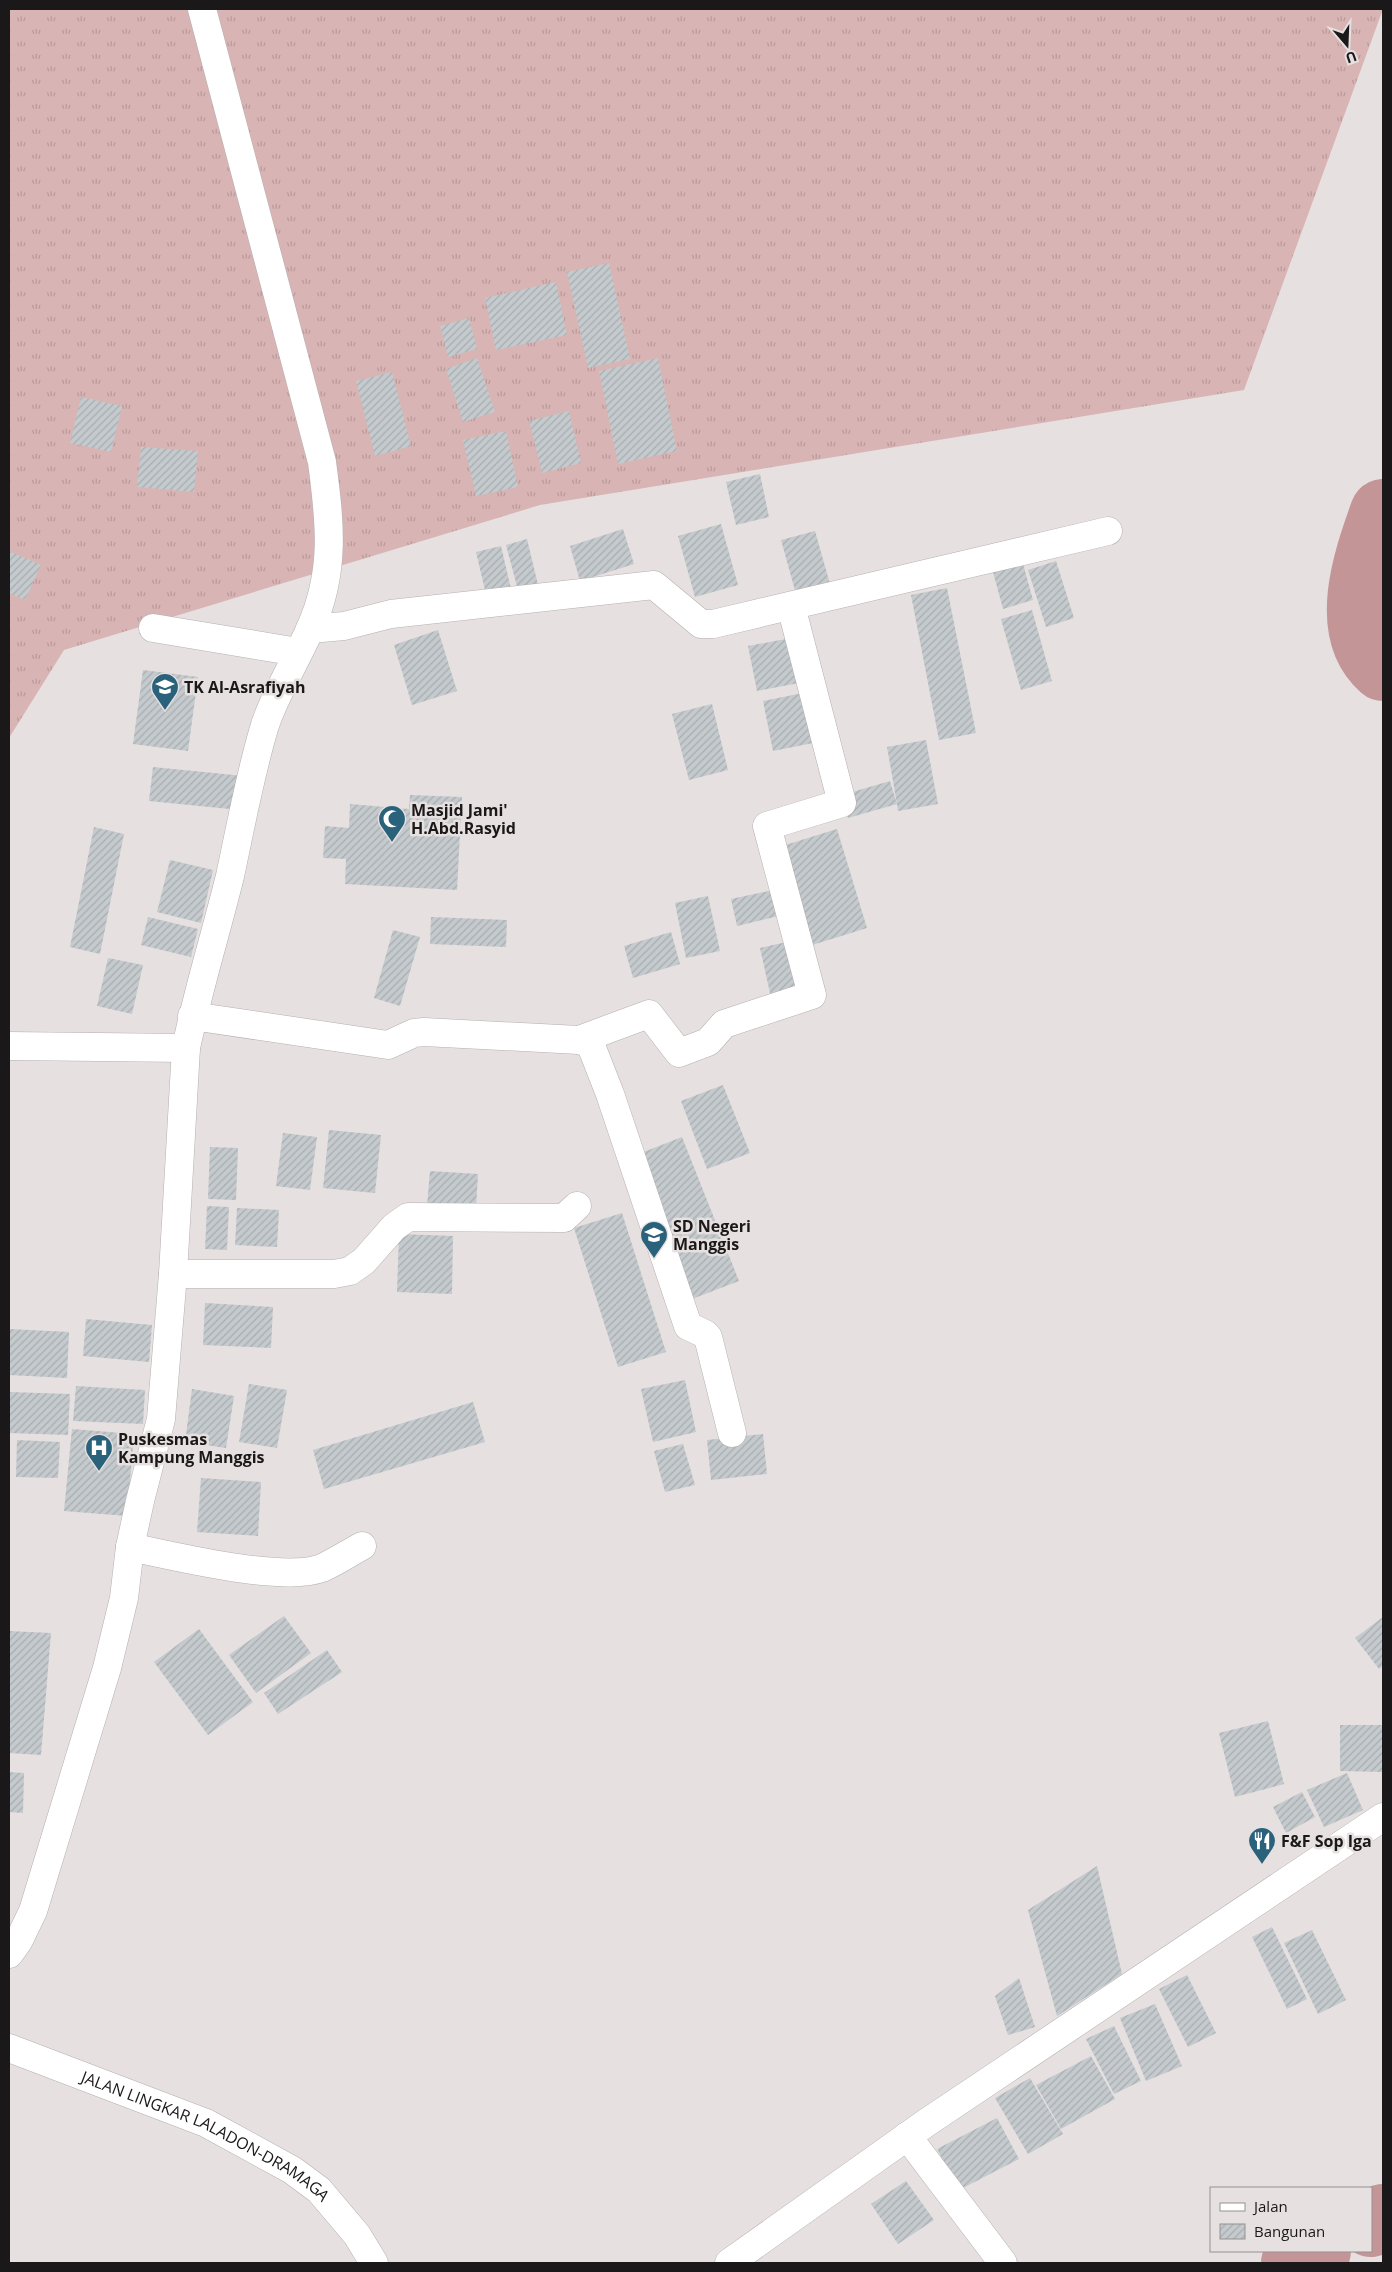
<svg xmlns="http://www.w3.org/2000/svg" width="1392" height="2272" font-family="'Open Sans',sans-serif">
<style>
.grass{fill:url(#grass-tufts)}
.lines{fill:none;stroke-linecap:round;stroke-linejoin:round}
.river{stroke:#c49596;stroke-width:66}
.building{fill:url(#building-hatch)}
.minor-casing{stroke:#b6afaf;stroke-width:29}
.tertiary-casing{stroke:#b6afaf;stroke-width:29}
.primary-casing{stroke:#b6afaf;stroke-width:29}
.minor{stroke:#fff;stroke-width:28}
.tertiary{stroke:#fff;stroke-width:28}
.primary{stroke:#fff;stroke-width:28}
.labels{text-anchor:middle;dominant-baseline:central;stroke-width:5;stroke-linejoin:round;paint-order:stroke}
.poi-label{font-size:16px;font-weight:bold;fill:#1a1818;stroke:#e7e0e0;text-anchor:start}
.street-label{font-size:16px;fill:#1a1818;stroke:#e7e0e0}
</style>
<defs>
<pattern id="grass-tufts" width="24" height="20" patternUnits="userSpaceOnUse" patternTransform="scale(1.25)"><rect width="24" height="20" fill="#d9b4b4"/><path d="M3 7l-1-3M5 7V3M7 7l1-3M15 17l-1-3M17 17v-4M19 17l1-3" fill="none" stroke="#ba9a9a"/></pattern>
<pattern id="building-hatch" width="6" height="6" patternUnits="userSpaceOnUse" patternTransform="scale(1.25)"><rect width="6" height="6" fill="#c4cacd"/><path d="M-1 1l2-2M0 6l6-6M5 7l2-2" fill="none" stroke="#a8adaf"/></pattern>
</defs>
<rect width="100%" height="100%" fill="#e7e0e0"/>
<!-- grass -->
<path class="grass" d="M9 9H1383L1244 390 540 505 64 650 9 738Z"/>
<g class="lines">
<!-- river -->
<g class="river">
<path d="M1383 512C1367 557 1340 630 1383 668"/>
<path d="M1371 2224 1383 2217"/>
<path d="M1294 2263 1318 2251"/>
</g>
</g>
<!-- building -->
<g class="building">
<path d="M609 263 630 359 588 368 567 272Z"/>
<path d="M556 282 567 335 496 350 485 298Z"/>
<path d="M469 318 477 349 448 357 440 326Z"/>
<path d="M477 358 495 412 463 422 446 369Z"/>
<path d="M658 358 677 451 618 464 599 371Z"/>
<path d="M392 372 411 446 375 456 356 381Z"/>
<path d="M81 397 122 406 111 452 70 443Z"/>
<path d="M569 411 581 463 542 473 529 421Z"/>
<path d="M506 431 518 487 476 496 463 440Z"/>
<path d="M141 447 198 451 194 492 137 487Z"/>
<path d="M760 474 769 517 736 525 726 482Z"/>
<path d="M721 524 738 585 695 597 678 536Z"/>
<path d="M623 529 634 564 580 581 570 546Z"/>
<path d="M815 531 830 584 796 594 781 540Z"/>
<path d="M527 539 539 589 519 594 506 545Z"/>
<path d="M501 546 512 593 487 599 476 552Z"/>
<path d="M9 551 41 565 25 600 9 593Z"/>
<path d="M1056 561 1074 618 1046 627 1028 570Z"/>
<path d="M1023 564 1033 600 1003 609 993 572Z"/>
<path d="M947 588 976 733 939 740 911 595Z"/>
<path d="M1032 610 1052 681 1021 690 1001 619Z"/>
<path d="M438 630 457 691 412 705 394 645Z"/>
<path d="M791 638 799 683 757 691 748 646Z"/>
<path d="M143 670 198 677 188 751 133 744Z"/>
<path d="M808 692 818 742 773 751 763 701Z"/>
<path d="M712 704 728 770 689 780 672 714Z"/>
<path d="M926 740 938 804 898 811 897 804 848 818 842 795 890 781 897 804 887 747Z"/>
<path d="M153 767 244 776 240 810 149 801Z"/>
<path d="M410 795 462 797 457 890 345 884 346 859 323 858 325 826 349 828 350 804 409 809Z"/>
<path d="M94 827 124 834 100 954 70 947Z"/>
<path d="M837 829 867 928 809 946 779 847Z"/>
<path d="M170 860 213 870 201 923 157 912Z"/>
<path d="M778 889 783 915 737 926 731 899Z"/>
<path d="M708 896 720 951 686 958 675 903Z"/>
<path d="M148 917 198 929 191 957 141 945Z"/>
<path d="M431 917 507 920 506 947 430 944Z"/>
<path d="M393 930 420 937 400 1006 374 998Z"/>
<path d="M671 932 680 964 633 978 624 946Z"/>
<path d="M791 941 804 994 772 1002 760 948Z"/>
<path d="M108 958 143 965 132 1014 97 1006Z"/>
<path d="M723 1085 750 1153 707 1169 681 1101Z"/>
<path d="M329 1130 381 1135 375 1193 323 1188Z"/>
<path d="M283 1133 317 1137 310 1190 276 1186Z"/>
<path d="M682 1137 739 1281 692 1299 636 1155Z"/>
<path d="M210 1147 238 1148 236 1200 208 1199Z"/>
<path d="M430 1171 478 1174 476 1208 427 1206Z"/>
<path d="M207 1206 229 1207 227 1250 205 1249Z"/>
<path d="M237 1208 279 1210 277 1247 235 1245Z"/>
<path d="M622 1213 666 1352 618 1367 574 1228Z"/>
<path d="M399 1234 453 1236 452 1294 397 1292Z"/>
<path d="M205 1303 273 1307 271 1348 203 1345Z"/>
<path d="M86 1319 152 1325 149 1362 83 1356Z"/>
<path d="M9 1329 69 1332 67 1378 9 1375Z"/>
<path d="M685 1380 696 1432 653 1442 641 1389Z"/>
<path d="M249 1384 287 1390 277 1448 239 1442Z"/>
<path d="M76 1386 145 1390 143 1424 73 1421Z"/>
<path d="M192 1389 234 1396 226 1448 185 1442Z"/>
<path d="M9 1392 70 1394 68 1435 9 1433Z"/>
<path d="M473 1402 485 1442 324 1489 313 1450Z"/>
<path d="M72 1429 134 1434 127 1516 64 1511Z"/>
<path d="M763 1434 767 1474 711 1480 707 1440Z"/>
<path d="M17 1440 60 1442 58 1478 16 1477Z"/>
<path d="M683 1444 695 1485 665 1492 654 1451Z"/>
<path d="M201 1478 261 1482 258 1536 197 1532Z"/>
<path d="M284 1616 311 1653 256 1693 229 1655Z"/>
<path d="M1383 1617V1666L1379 1669 1355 1638Z"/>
<path d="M199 1629 253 1702 208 1735 154 1662Z"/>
<path d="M9 1631 51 1633 41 1755 9 1753Z"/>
<path d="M327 1650 342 1672 278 1714 264 1693Z"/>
<path d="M1268 1721 1284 1784 1235 1797 1219 1733Z"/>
<path d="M1340 1725H1383V1772L1340 1771Z"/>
<path d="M9 1772 24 1773 23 1813 9 1812Z"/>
<path d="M1347 1773 1363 1810 1324 1827 1307 1790Z"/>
<path d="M1302 1792 1315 1817 1286 1833 1273 1807Z"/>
<path d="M1097 1866 1122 1974 1057 2016 1028 1910Z"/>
<path d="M1272 1927 1307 1999 1287 2009 1252 1937Z"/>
<path d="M1312 1930 1346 2000 1318 2014 1284 1943Z"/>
<path d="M1187 1975 1216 2033 1188 2047 1159 1989Z"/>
<path d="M1019 1978 1035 2027 1008 2035 995 1996Z"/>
<path d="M1155 2004 1182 2066 1146 2081 1120 2018Z"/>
<path d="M1114 2026 1141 2081 1114 2094 1086 2039Z"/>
<path d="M1091 2056 1115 2099 1061 2129 1036 2085Z"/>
<path d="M1030 2078 1063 2134 1028 2154 995 2098Z"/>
<path d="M997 2118 1019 2159 959 2190 937 2149Z"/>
<path d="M906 2181 934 2220 898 2244 871 2204Z"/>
</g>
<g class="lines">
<defs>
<g id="minor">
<path d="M153 628 298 652"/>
<path d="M310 629 344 626 391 614 654 585 701 624H713L1108 531"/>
<path d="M192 1016 388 1045 414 1033 424 1032 579 1040 588 1043 592 1048 610 1094 688 1326 705 1334 708 1337 732 1433"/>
<path d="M579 1040 649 1014 679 1053 708 1042 724 1024 812 995 767 826 842 803 791 606"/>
<path d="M9 1046 186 1048"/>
<path d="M173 1274H334L350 1271 364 1261 394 1227 408 1217 564 1218 577 1206"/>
<path d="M130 1547C173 1556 283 1583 322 1568 335 1562 349 1553 362 1546"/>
<path d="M9 1954 19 1940 33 1911 107 1668 124 1598 130 1547 140 1501 161 1419 173 1274 186 1048C198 990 216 933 230 876 241 825 250 774 265 725 276 692 296 661 310 629 336 572 330 522 322 462L202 9"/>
<path d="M907 2136 1003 2263"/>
</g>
<path id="tertiary" d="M729 2263 926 2123 1383 1817"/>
<g id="primary">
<path id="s1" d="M9 2048 206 2123 292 2170 319 2190 357 2235 374 2263"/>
</g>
</defs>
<!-- minor casing -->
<use href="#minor" class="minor-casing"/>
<!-- tertiary casing -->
<use href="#tertiary" class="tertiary-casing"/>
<!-- primary casing -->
<use href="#primary" class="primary-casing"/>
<!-- minor -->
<use href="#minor" class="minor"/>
<!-- tertiary -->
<use href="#tertiary" class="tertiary"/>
<!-- primary -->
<use href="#primary" class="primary"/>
</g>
<!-- icons -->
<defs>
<symbol id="school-pin" viewBox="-11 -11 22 30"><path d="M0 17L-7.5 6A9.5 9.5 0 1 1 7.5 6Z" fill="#2a617b" stroke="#e7e0e0"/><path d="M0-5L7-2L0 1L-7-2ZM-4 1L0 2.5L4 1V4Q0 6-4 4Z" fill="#fff"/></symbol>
<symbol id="mosque-pin" viewBox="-11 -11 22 30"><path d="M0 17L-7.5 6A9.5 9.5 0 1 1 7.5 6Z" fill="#2a617b" stroke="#e7e0e0"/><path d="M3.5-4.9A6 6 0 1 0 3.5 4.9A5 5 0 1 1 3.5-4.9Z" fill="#fff"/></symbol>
<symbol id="hospital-pin" viewBox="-11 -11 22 30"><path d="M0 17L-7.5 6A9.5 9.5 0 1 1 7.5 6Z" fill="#2a617b" stroke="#e7e0e0"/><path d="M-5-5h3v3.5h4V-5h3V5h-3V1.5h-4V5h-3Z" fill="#fff"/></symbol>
<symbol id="restaurant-pin" viewBox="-11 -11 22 30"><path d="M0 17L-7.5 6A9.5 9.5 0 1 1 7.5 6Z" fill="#2a617b" stroke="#e7e0e0"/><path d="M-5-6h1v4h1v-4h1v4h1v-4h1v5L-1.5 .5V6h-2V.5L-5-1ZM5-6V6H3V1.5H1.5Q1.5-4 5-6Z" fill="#fff"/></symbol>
</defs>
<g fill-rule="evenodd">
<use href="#school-pin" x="149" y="671" width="32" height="43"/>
<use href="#mosque-pin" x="376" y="803" width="32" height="43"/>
<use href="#school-pin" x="638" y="1219" width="32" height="43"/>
<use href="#hospital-pin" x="83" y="1432" width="32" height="43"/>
<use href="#restaurant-pin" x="1246" y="1825" width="32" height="43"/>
</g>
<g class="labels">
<!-- poi labels -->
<g class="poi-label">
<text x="184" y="687">TK Al-Asrafiyah</text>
<text x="411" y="810">Masjid Jami'<tspan x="411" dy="18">H.Abd.Rasyid</tspan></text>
<text x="673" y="1226">SD Negeri<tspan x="673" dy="18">Manggis</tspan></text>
<text x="118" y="1439">Puskesmas<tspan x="118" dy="18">Kampung Manggis</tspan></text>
<text x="1281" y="1841">F&amp;F Sop Iga</text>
</g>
<!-- street labels -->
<g class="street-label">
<text stroke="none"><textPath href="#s1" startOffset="216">JALAN LINGKAR LALADON-DRAMAGA</textPath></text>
</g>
</g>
<!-- border -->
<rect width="1392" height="2272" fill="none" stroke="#1a1818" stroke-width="20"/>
<!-- legend -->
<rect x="1210" y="2187" width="162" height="65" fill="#e7e0e0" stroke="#959090"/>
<rect x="1220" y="2203" width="25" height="8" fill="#ffffff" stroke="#959090"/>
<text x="1254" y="2212" font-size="15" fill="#1a1818">Jalan</text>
<rect x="1220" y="2224" width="25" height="15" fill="url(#building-hatch)" stroke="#959090"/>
<text x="1254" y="2237" font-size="15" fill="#1a1818">Bangunan</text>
<!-- north arrow -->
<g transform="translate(1347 45) rotate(161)" stroke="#e7e0e0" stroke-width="4" paint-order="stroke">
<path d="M0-4L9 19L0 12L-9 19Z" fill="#1a1818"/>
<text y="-8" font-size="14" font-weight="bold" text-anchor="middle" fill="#1a1818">U</text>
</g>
</svg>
